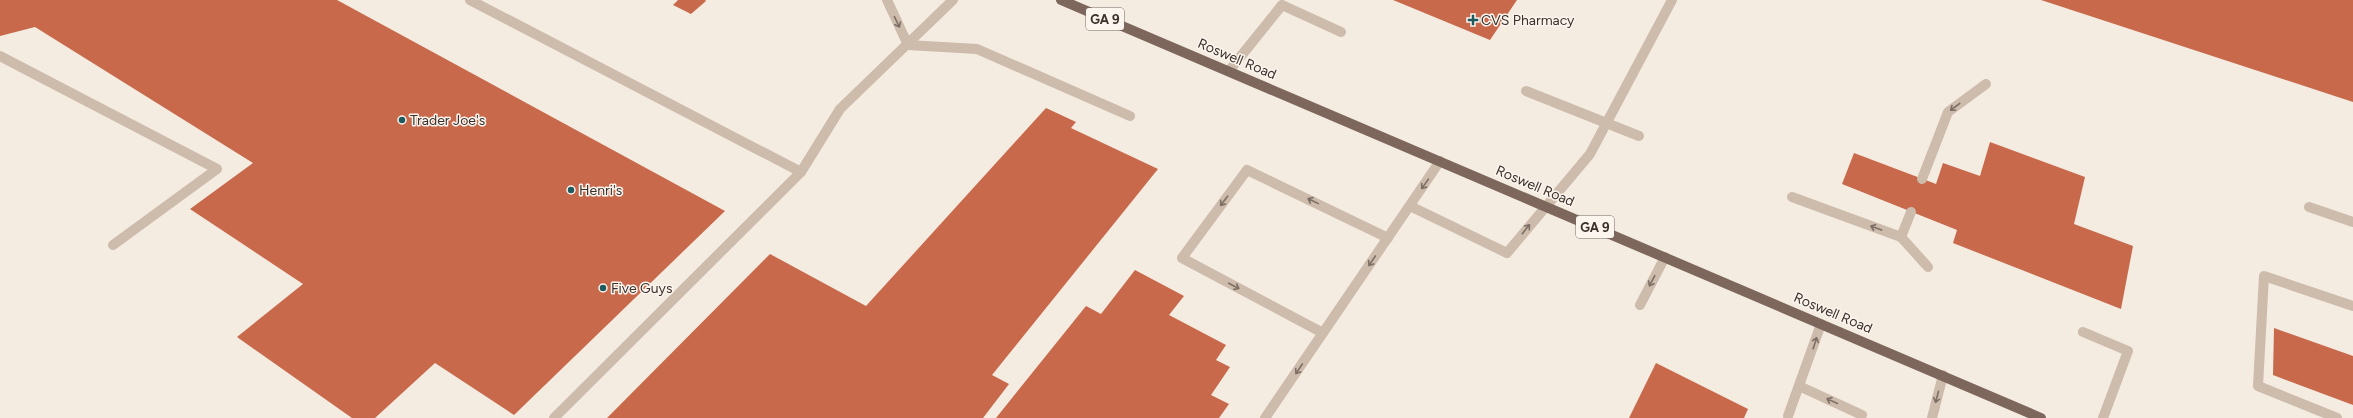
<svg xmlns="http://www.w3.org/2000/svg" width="2353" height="418" font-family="Figtree,sans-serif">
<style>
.building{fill:#c8694b}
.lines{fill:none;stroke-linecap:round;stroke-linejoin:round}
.lane{stroke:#cdbbac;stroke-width:10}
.primary{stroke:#7d675c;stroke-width:10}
.oneway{stroke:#7d6f65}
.poi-dot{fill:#1f5a5e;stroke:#fbf5ee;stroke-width:1.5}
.labels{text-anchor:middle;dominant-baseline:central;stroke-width:3;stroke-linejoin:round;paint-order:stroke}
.shield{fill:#fbf5ee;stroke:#756b66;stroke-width:1}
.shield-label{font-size:13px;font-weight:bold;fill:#3b302b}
.poi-label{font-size:14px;fill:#3b302b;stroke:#fbf5ee;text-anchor:start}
.street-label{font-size:14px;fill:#3b302b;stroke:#fbf5ee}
</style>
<rect width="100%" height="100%" fill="#f4ebe1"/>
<!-- building -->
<g class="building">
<path d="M0 0H337L725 211 514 415 435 363 375 418H352L237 337 303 284 190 209 253 163 35 27 0 36Z"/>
<path d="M678 0H705L706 1 691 14 673 5Z"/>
<path d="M1393 0H1517L1490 40Z"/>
<path d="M2041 0H2353V102Z"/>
<path d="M1046 108 1076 122 1071 128 1158 169 992 375 1009 384 983 418H607L770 254 866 306Z"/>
<path d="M1990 142 2085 177 2074 224 2133 246 2121 309 1953 243 1957 230 1842 184 1854 153 1936 184 1943 163 1980 176Z"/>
<path d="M1135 270 1184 296 1169 315 1226 345 1216 360 1230 367 1211 395 1229 404 1219 418H996L1086 306 1101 314Z"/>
<path d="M2274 328 2353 356V405L2273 375Z"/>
<path d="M1656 363 1748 409 1744 418H1629Z"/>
</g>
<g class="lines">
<!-- lane -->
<g class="lane">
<path d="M470 0 801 172"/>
<path d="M887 0 908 45 977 49 1130 116"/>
<path d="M0 56 217 169 113 245"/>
<path d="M1229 71 1282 5 1341 32"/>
<path d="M1526 91 1639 136"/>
<path d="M1922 179 1948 112 1986 84"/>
<path d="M1792 197 1901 237 1928 267"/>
<path d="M1410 206 1507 253 1590 154 1672 0"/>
<path d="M2309 207 2353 222"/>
<path d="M1901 237 1911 212"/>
<path d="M1640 305 1665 257"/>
<path d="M2083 332 2128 351 2103 418"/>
<path d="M1323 333 1182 258 1247 170 1388 238"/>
<path d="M1799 386 1862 415 1861 418"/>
<path d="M1788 416 1821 324"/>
<path d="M554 418 801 172 840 109 953 0"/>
<path d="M1265 418 1440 161"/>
<path d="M1932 418 1943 375"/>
<path d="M2337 418 2258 386 2264 276 2353 306"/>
</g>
<!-- primary -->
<path class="primary" d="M1061 0 2041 418"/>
</g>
<!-- one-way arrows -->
<defs><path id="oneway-shaft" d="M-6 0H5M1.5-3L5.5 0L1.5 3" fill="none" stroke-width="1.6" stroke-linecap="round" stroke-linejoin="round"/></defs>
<g class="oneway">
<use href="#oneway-shaft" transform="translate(897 22) rotate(64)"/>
<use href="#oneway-shaft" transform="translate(1955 107) rotate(143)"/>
<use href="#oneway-shaft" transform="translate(1425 184) rotate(125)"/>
<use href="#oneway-shaft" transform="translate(1224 201) rotate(127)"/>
<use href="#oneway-shaft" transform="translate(1313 201) rotate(-154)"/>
<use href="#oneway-shaft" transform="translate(1876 228) rotate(-160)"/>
<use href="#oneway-shaft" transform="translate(1526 229) rotate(-51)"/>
<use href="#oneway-shaft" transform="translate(1372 261) rotate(124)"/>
<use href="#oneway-shaft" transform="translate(1652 281) rotate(118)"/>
<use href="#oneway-shaft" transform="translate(1234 286) rotate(28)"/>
<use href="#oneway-shaft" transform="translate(1815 343) rotate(-72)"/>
<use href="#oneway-shaft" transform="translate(1299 369) rotate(124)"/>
<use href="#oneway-shaft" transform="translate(1937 397) rotate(105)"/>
<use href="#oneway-shaft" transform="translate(1832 401) rotate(-155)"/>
</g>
<!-- markers -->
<g class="poi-dot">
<path d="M1471 14h4v4h4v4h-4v4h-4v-4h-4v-4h4z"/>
<circle cx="402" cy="120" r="4"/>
<circle cx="571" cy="190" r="4"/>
<circle cx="603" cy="288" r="4"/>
</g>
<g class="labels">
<!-- shield labels -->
<g class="shield">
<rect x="1086" y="8" width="38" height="22" rx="3"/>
<rect x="1576" y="216" width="38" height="22" rx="3"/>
</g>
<g class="shield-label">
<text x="1105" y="19">GA 9</text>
<text x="1595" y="227">GA 9</text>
</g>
<!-- poi labels -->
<g class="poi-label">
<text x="1481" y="20">CVS Pharmacy</text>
<text x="410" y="120">Trader Joe's</text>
<text x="579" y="190">Henri's</text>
<text x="611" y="288">Five Guys</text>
</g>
<!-- street labels -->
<g class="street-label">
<text transform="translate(1237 59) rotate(23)">Roswell Road</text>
<text transform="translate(1535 186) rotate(23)">Roswell Road</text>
<text transform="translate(1833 313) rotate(23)">Roswell Road</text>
</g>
</g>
</svg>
